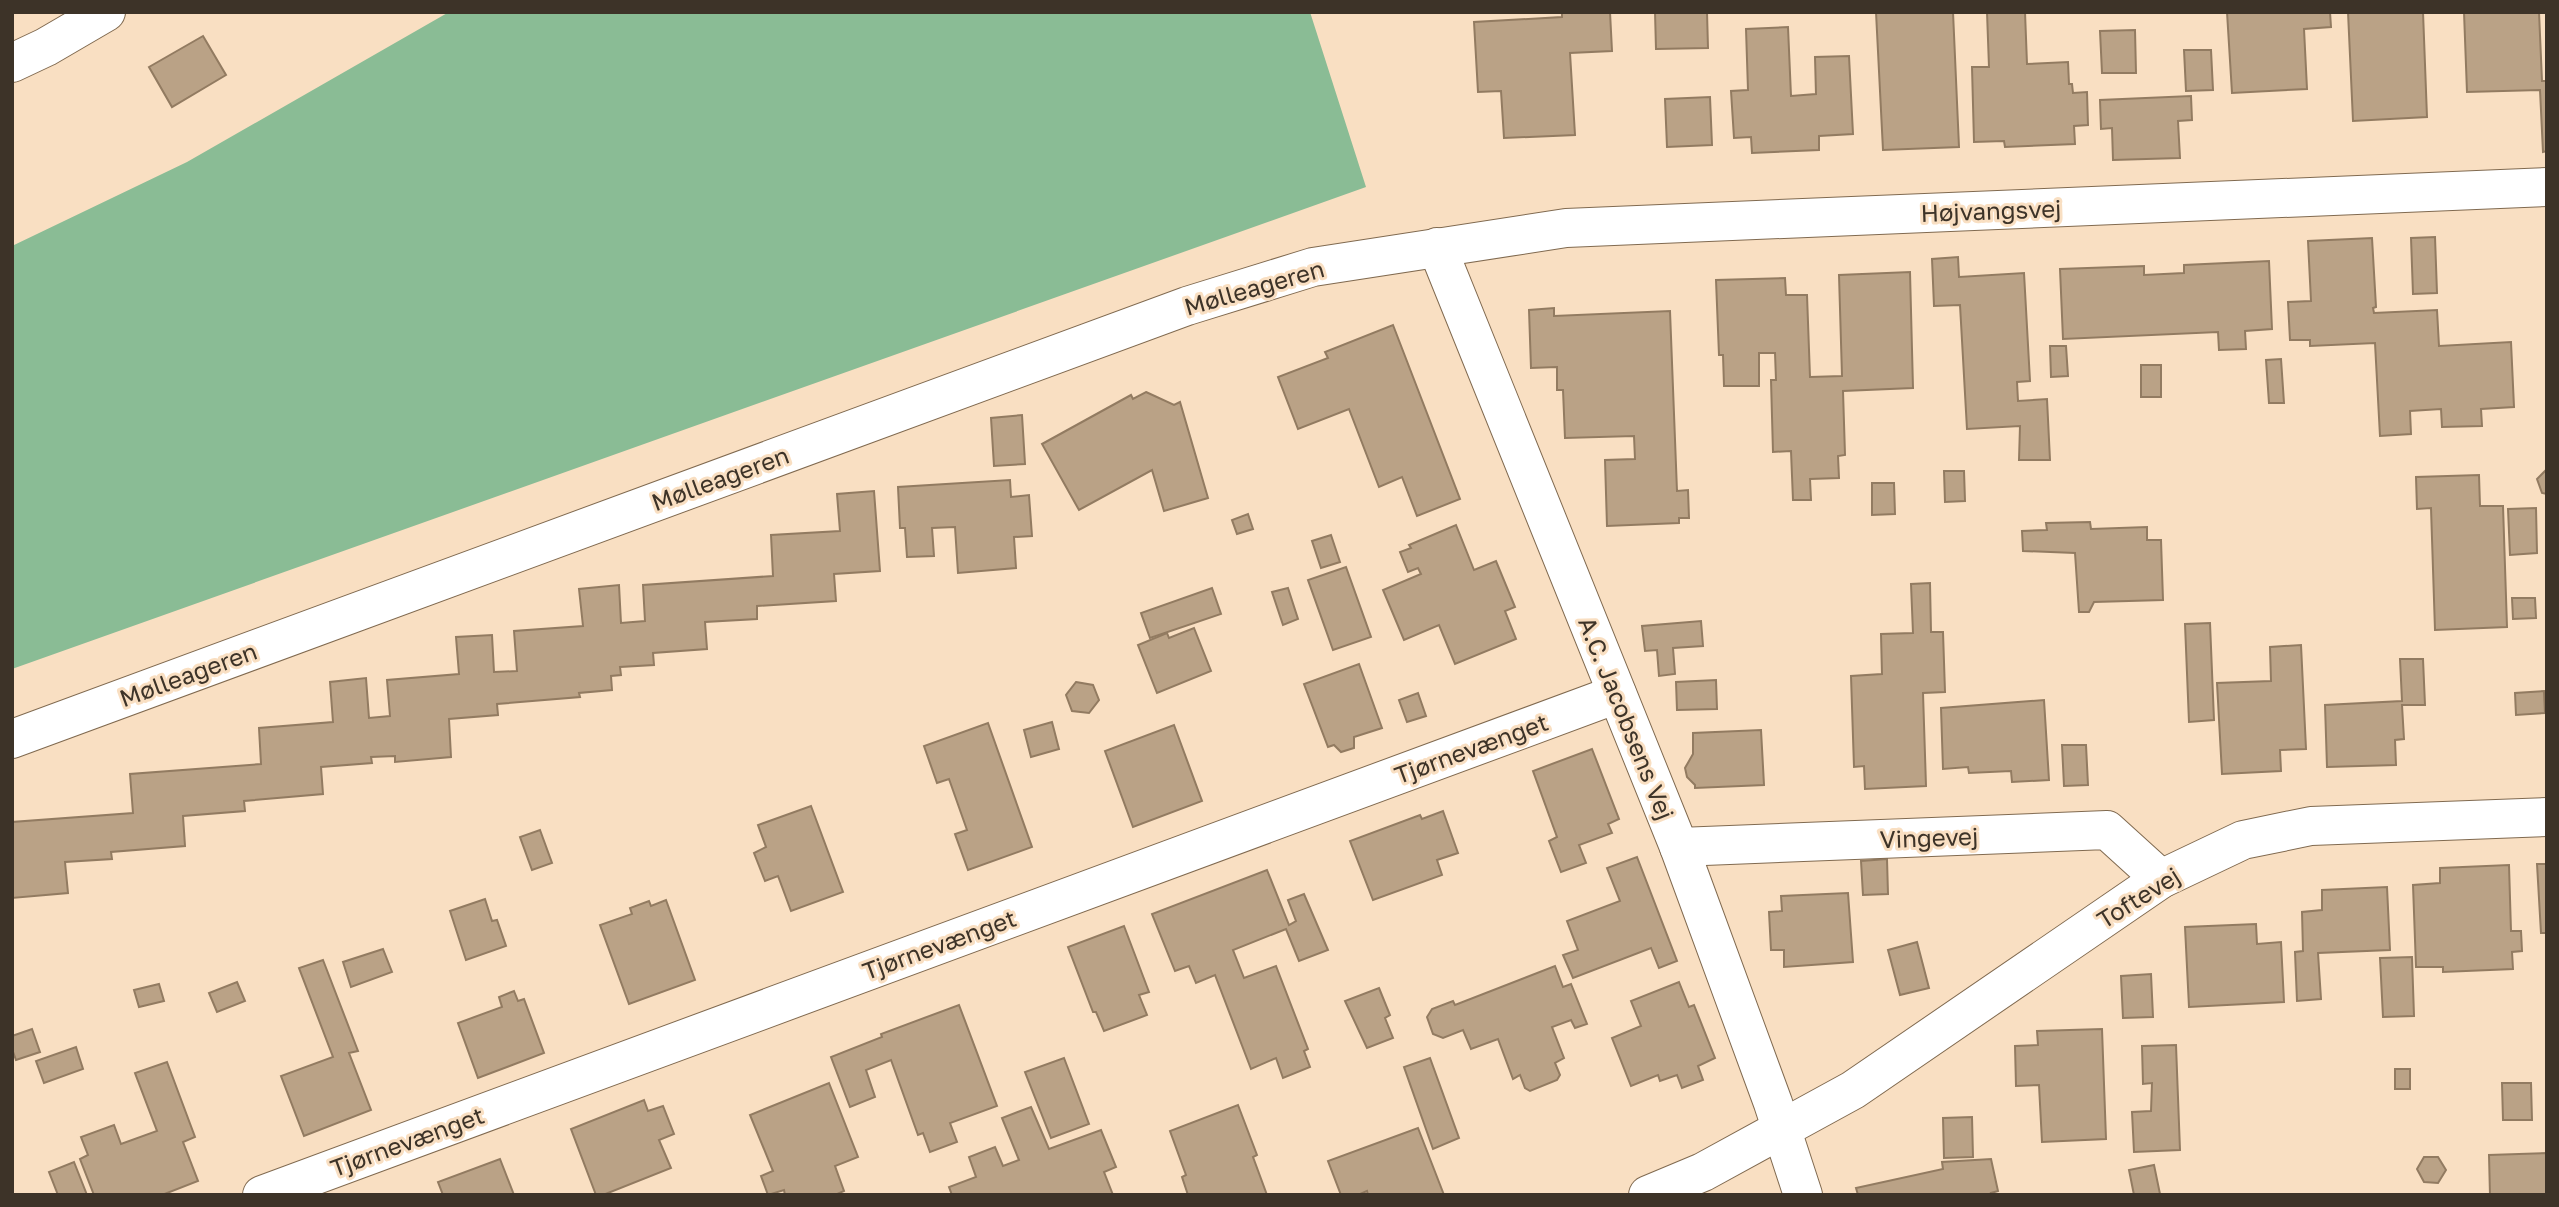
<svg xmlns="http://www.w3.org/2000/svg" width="2559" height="1207" font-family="'Golos Text',sans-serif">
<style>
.forest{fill:#8abc95}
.building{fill:#baa286;stroke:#927b61;stroke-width:2}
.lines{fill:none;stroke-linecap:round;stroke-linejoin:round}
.minor-casing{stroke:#806a50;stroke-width:40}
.minor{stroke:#fff;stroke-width:38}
.labels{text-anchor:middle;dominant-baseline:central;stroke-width:6;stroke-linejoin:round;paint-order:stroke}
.street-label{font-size:24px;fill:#3d3328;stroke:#f9dfc2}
</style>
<rect width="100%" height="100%" fill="#f9dfc2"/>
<!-- forest -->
<path class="forest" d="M449 12H1310L1366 187 12 669V246L187 162Z"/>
<!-- building -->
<g class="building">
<path d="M1562 12H1610L1612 51 1570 53 1575 135 1504 138 1501 91 1478 92 1474 22 1562 17Z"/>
<path d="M1655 12H1707L1708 48 1656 49Z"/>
<path d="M1876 12H1953L1959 147 1883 150Z"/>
<path d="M1987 12H2025L2027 64 2068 62 2069 84H2072L2073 93 2087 92 2088 125 2074 126 2075 144 2005 147 2004 141 1974 142 1972 67H1989Z"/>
<path d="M2227 12H2330L2331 27 2304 29 2307 89 2232 93Z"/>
<path d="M2348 12H2423L2427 117 2353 121Z"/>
<path d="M2464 12H2539L2542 81H2547V151L2543 152 2540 90 2467 92Z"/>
<path d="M1788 27 1791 96 1816 94 1815 57 1849 56 1853 134 1819 136V150L1752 153 1751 137 1734 138 1731 91 1748 90 1746 29Z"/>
<path d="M2135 30 2136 73H2102L2100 31Z"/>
<path d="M203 36 226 75 172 107 149 67Z"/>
<path d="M2184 50H2211L2213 90 2186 91Z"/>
<path d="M2191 96 2192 120 2178 121 2180 158 2113 160 2112 128 2101 129 2100 100Z"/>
<path d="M1710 97 1712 145 1667 147 1665 99Z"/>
<path d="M2435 237 2437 293 2413 294 2411 238Z"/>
<path d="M2372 238 2376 307 2373 308 2374 313 2437 310 2439 346 2511 342 2514 407 2481 409 2482 426 2442 427 2441 409 2410 411 2411 434 2380 436 2375 343 2310 346V340H2290L2288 302 2311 301 2308 241Z"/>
<path d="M1958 257 1959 277 2024 273 2030 381 2017 382 2018 401 2047 399 2050 460H2019L2020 426 1967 429 1960 305 1934 306 1932 259Z"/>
<path d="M2269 261 2272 329 2245 331 2246 349 2219 350 2218 332 2063 339 2060 269 2144 266V275L2184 273V265Z"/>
<path d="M1910 272 1913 388 1843 391 1845 455 1838 456 1839 478 1810 479 1811 500H1793L1791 451 1773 452 1771 380H1776L1775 353H1759V386H1724L1723 355H1719L1716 280 1785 278 1786 295H1807L1810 377 1842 376 1839 275Z"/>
<path d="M1554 308V316L1670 311 1677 491 1688 490 1689 518H1679V523L1607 526 1605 460 1635 459 1634 436 1565 438 1563 390H1557V367L1531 368 1529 310Z"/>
<path d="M1393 325 1460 499 1417 516 1402 477 1379 487 1349 409 1298 429 1278 377 1328 358 1325 352Z"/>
<path d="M2050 346H2066L2068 376 2051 377Z"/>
<path d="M2281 359 2284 403H2269L2266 360Z"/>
<rect x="2141" y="365" width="20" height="32"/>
<path d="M1146 392 1174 405 1180 402 1208 498 1164 511 1152 470 1079 510 1042 444 1131 395 1133 399Z"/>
<path d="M1022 415 1025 464 994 466 991 418Z"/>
<path d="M2547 469V494L2542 493 2537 479Z"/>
<path d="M1944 471H1964L1965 501 1945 502Z"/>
<path d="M2479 475 2480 506H2503L2507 627 2435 630 2431 508 2417 509 2416 477Z"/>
<path d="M1010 480 1011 497 1029 495 1032 536 1014 537 1016 568 958 573 955 527 932 528 934 556 907 557 905 528H900L898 487Z"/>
<path d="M1872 483H1894L1895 514 1872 515Z"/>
<path d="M874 491 880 571 834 574 836 601 757 606V619L705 622 707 649 653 653 654 665 620 667 621 675 611 676 612 690 579 693 580 697 497 704 498 715 449 719 451 757 395 762V756L371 757 372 763 321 767 323 794 244 801 245 811 183 816 185 846 111 852 112 859 65 862 68 893 12 898V822L133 813 130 774 261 764 259 728 333 722 330 682 366 678 369 718 390 716 387 680 459 674 456 637 492 635 494 672 517 671 514 631 583 626 579 589 619 585 621 623 645 621 643 585 773 576 771 535 840 531 837 494Z"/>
<path d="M2536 508 2537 553 2510 555 2508 509Z"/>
<path d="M1248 514 1253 529 1237 534 1232 520Z"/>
<path d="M2090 522 2091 529 2147 527V540H2161L2163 600 2094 602 2089 612H2079L2075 553 2023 551 2022 531 2047 530 2046 523Z"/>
<path d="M1456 525 1474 570 1496 561 1515 607 1505 611 1516 639 1455 664 1439 625 1404 640 1383 590 1421 574 1418 568 1408 572 1400 552 1411 548 1409 545Z"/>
<path d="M1331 535 1340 562 1321 568 1312 541Z"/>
<path d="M1346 567 1371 637 1333 650 1308 580Z"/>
<path d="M1930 583 1931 632H1943L1945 692 1923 693 1926 786 1865 789 1864 766 1854 767 1851 676 1882 674 1881 634 1913 633 1911 584Z"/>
<path d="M1212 588 1221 614 1150 638 1141 613Z"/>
<path d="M1288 588 1298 619 1283 625 1272 592Z"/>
<path d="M2512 598H2535L2536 618 2513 619Z"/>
<path d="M1701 621 1703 646 1673 648 1675 674 1659 676 1657 650 1645 651 1642 626Z"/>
<path d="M2210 623 2214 720 2189 722 2185 624Z"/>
<path d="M1194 628 1211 671 1157 693 1138 645 1167 633 1169 638Z"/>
<path d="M2301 645 2306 749 2280 750 2281 771 2222 774 2217 683 2271 681 2270 647Z"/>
<path d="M2400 659H2423L2425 705H2402L2404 739 2395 740 2396 765 2327 767 2325 705 2402 701Z"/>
<path d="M1359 664 1382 728 1354 737V748L1341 752 1334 745 1328 747 1304 684Z"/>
<path d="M1716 680 1717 709 1677 710 1676 682Z"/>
<path d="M1076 682 1093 685 1099 700 1089 713 1072 711 1066 695Z"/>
<path d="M2544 691 2545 713 2516 715 2515 693Z"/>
<path d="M1418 693 1426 716 1407 722 1399 700Z"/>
<path d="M2044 700 2049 780 2012 782 2011 771 1969 773 1968 767 1943 769 1941 708Z"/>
<path d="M1052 722 1059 749 1031 757 1024 730Z"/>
<path d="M988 723 1032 847 968 870 955 834 967 830 949 779 937 783 924 746Z"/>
<path d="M1174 725 1202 801 1133 827 1105 751Z"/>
<path d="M1761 730 1764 785 1695 788V785L1687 777 1685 768 1693 754V733Z"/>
<path d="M2062 745H2086L2088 785 2064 786Z"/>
<path d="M1592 749 1619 819 1608 824 1612 833 1579 845 1586 863 1561 872 1549 841 1557 837 1533 771Z"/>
<path d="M811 806 843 892 791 911 778 876 765 881 754 853 766 847 758 825Z"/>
<path d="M1443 811 1458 853 1437 860 1442 875 1373 900 1350 841 1420 815 1422 819Z"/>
<path d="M540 830 552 863 532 870 520 837Z"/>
<path d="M1637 857 1677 961 1659 968 1651 948 1573 978 1563 955 1578 950 1567 921 1620 901 1607 868Z"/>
<path d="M1887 859 1888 894 1863 895 1861 861Z"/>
<path d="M2537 864H2547V933H2541Z"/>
<path d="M2509 865 2511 931H2521L2522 951 2512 952 2513 969 2443 972V967H2416L2413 885 2440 883V868Z"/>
<path d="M1267 870 1289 925 1296 921 1288 900 1304 894 1328 950 1299 961 1286 929 1233 950 1244 978 1276 966 1308 1049 1304 1051 1310 1067 1283 1078 1276 1058 1251 1069 1215 975 1196 983 1189 966 1175 971 1152 914Z"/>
<path d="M2387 887 2390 950 2318 953 2321 999 2297 1001 2295 952 2303 951 2302 912 2322 910V890Z"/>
<path d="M1848 893 1853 962 1784 967V950H1771L1769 912 1782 911 1781 896Z"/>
<path d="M485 899 492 921 497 920 506 946 466 960 450 911Z"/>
<path d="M666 900 695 980 629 1004 600 925 632 914 630 908 649 901 651 906Z"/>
<path d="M2256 924 2257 944 2281 942 2284 1002 2189 1007 2185 927Z"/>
<path d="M1124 926 1149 992 1139 995 1147 1015 1104 1031 1096 1012H1093L1068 947Z"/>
<path d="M1917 942 1929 988 1900 995 1888 950Z"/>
<path d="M383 949 392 972 351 987 343 962Z"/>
<path d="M2412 957 2414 1016 2383 1017 2380 958Z"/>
<path d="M323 960 358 1051 349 1053 371 1110 304 1136 281 1076 333 1057 299 968Z"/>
<path d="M1555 966 1563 987 1571 984 1587 1024 1575 1028 1571 1020 1552 1027 1564 1058 1555 1063 1560 1075 1557 1080 1530 1091 1525 1088 1520 1075 1513 1079 1498 1039 1471 1049 1463 1030 1443 1038 1433 1034 1427 1017 1432 1009 1453 1001 1455 1005Z"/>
<path d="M2151 974 2153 1017 2123 1018 2121 976Z"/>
<path d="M237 982 245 1001 217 1012 209 993Z"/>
<path d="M1679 982 1689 1007 1694 1005 1715 1058 1698 1066 1703 1080 1682 1088 1677 1075 1660 1081 1658 1075 1631 1086 1612 1038 1641 1026 1631 1001Z"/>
<path d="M159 984 164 1001 139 1007 134 990Z"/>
<path d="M1379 988 1390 1015 1385 1018 1393 1038 1367 1048 1345 1001Z"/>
<path d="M514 991 518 1001 524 999 544 1053 478 1078 458 1023 502 1007 499 997Z"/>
<path d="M959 1005 997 1106 950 1123 957 1142 930 1152 923 1133 918 1135 891 1060 866 1070 875 1097 850 1107 831 1057 882 1037 881 1034Z"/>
<path d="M32 1029 40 1052 16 1060 12 1049V1036Z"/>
<path d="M2102 1029 2106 1139 2042 1142 2039 1085 2016 1086 2015 1046 2038 1045 2037 1031Z"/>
<path d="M2176 1045 2180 1150 2134 1152 2132 1112 2151 1111 2152 1083 2143 1084 2142 1046Z"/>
<path d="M76 1047 83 1069 44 1083 36 1061Z"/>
<path d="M1064 1058 1089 1124 1051 1138 1025 1072Z"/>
<path d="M1430 1058 1459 1138 1433 1149 1404 1067Z"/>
<path d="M167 1062 195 1137 183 1142 198 1181 162 1195H94L80 1159 88 1155 81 1137 114 1125 121 1144 157 1131 135 1073Z"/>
<rect x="2395" y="1069" width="15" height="20"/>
<path d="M829 1083 858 1157 835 1166 844 1191 835 1195H785L784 1190 768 1195 761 1176 773 1171 750 1115Z"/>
<path d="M2502 1083H2531L2532 1120H2503Z"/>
<path d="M644 1100 648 1111 663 1106 674 1134 659 1140 671 1168 603 1195H596L571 1129Z"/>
<path d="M1238 1105 1257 1155 1253 1157 1267 1195H1188L1182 1177 1186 1175 1170 1131Z"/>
<path d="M1031 1107 1049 1149 1101 1130 1116 1167 1104 1172 1113 1195H952L949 1187 976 1177 969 1157 995 1147 1003 1166 1019 1160 1002 1118Z"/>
<path d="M1972 1117 1973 1157 1944 1158 1943 1118Z"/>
<path d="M1418 1128 1444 1195H1368L1367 1191 1358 1195H1341L1328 1161Z"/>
<path d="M2547 1153V1195H2490L2489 1155Z"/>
<path d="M2424 1157H2438L2446 1170 2438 1183 2424 1182 2417 1169Z"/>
<path d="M500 1159 514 1195H443L438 1182Z"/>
<path d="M1991 1159 1998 1191 1991 1193 1992 1195H1858L1856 1188 1943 1169 1942 1162Z"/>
<path d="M74 1162 87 1195H58L49 1172Z"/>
<path d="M2154 1165 2160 1194 2134 1195 2129 1170Z"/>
</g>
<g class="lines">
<defs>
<g id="minor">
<path d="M12 63 46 47 106 12"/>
<path d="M1437 247 1679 847 1773 1103 1803 1195"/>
<path d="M12 739 1187 306 1313 267 1566 228 2547 187"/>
<path d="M1679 847 2107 830 2161 879"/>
<path d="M262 1195 1617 694"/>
<path d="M1648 1195 1703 1172 1853 1090 2161 879 2243 840 2311 826 2547 817"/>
</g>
</defs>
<!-- minor casing -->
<use href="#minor" class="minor-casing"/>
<!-- minor -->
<use href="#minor" class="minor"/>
</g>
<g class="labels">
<!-- street labels -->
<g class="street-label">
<text transform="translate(1991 210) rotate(-2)">Højvangsvej</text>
<text transform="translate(1254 287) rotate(-16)">Mølleageren</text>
<text transform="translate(720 478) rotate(-20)">Mølleageren</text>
<text transform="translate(188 674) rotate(-20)">Mølleageren</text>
<text transform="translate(1627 718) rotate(68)">A.C. Jacobsens Vej</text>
<text transform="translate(1471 748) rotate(-20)">Tjørnevænget</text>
<text transform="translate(1929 837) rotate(-2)">Vingevej</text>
<text transform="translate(2138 897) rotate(-32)">Toftevej</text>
<text transform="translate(939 944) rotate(-20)">Tjørnevænget</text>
<text transform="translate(407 1141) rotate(-20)">Tjørnevænget</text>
</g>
</g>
<!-- border -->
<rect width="2559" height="1207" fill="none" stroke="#3d3328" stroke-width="28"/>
</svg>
